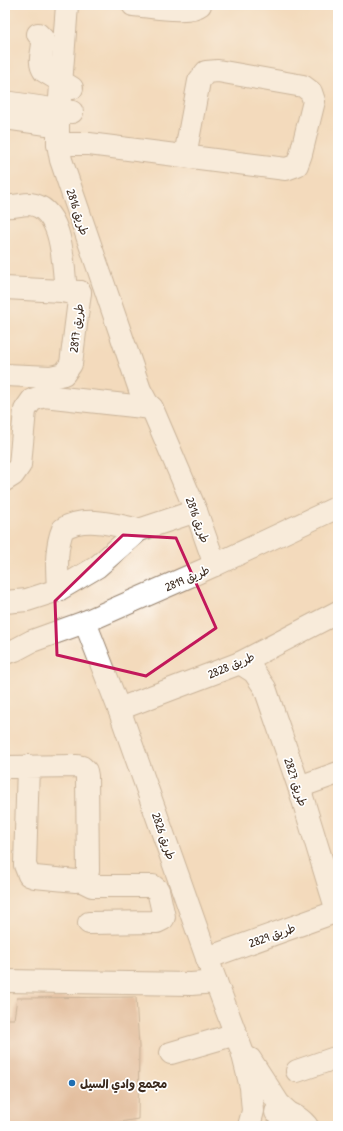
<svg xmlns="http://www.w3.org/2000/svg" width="343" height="1131" font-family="'Patrick Hand','Playpen Sans Arabic',sans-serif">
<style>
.building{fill:#cf9a78}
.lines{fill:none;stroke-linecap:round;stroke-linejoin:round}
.minor-casing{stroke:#97826d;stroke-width:24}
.minor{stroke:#fff;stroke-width:22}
.marked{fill:none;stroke:#c2185b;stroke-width:3;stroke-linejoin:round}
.poi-dot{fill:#1f6fb2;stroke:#fff;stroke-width:1.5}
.labels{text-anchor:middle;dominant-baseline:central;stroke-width:3.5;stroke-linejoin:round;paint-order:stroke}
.street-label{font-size:12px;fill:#3b2a1e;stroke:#fff}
.poi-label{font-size:12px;font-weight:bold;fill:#3b2a1e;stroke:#fff;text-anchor:start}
</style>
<rect width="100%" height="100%" fill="#fff"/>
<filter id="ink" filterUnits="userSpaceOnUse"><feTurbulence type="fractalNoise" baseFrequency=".025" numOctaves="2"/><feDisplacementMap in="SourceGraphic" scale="8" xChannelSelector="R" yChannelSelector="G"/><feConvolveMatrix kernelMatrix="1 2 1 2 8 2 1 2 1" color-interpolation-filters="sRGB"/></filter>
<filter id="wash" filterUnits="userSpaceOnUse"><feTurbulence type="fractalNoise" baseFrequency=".012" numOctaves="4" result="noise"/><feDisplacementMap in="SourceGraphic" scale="16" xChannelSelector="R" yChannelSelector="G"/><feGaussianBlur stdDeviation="0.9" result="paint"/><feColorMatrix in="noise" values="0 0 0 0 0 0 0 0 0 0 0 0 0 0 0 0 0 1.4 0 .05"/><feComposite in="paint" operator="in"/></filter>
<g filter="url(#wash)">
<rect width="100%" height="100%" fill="#f3dabc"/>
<g id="blocks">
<!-- building -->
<path class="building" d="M136 997 139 1047 138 1119 96 1126H5V1019H14L17 998Z"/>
</g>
</g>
<g filter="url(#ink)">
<use href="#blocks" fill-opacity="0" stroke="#97826d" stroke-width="1"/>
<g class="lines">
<defs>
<g id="minor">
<path d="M67 5 58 125V144L61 160 140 390 147 403 152 408 196 511 215 565"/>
<path d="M133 5C149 6 189 14 200 5"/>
<path d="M38 34 43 39C44 50 37 61 44 71L72 88"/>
<path d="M5 102 72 112"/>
<path d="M5 118 47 124"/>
<path d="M58 144H89L286 169 297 165 301 154 314 101 311 92 303 86 218 71 206 72 199 81 185 156"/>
<path d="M5 206C13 207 22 204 30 204 64 208 63 266 66 292"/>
<path d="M5 288 80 292"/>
<path d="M5 375 51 377 64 374 71 364 80 292"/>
<path d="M5 480 13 475 20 465 25 410 32 400 44 396 152 408"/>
<path d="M58 590C57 570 55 548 63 529 84 515 116 525 139 530"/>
<path d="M5 602 27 600 58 590 97 567 139 530 196 511"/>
<path d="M85 622 119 709 207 958 242 1051 251 1087 253 1111 249 1126"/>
<path d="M5 653 15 650 32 641 85 622 215 565 338 507"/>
<path d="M240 663 254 672 265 688 299 787 337 911"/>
<path d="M119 709 240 663 338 612"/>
<path d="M5 767 77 766 82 767 86 771 87 776 88 871C86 878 82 880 76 881L35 877 29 875 25 865 28 766"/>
<path d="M299 787 338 773"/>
<path d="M80 880 92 886H153L158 890 164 917 163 919 157 922 89 923"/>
<path d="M207 958 338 911"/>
<path d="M5 981 191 984 216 982"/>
<path d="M171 1053 236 1034"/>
<path d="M250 1059 279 1104 290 1114"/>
<path d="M297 1071 338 1057"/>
<path d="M276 1112C288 1111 299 1117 307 1126"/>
</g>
</defs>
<!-- minor casing -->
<use href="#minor" class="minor-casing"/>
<!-- minor -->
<use href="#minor" class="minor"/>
</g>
</g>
<!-- marked area -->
<path d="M0 0H343V1131H0ZM123 535 176 538 216 628 146 676 57 655 55 601Z" fill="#f3dabc" fill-opacity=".55" fill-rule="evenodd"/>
<path class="marked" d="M123 535 176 538 216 628 146 676 57 655 55 601Z"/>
<!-- markers -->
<circle class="poi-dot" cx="72" cy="1083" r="4"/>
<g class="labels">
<!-- street labels -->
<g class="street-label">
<text transform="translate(78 212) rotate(72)">طريق 2816</text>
<text transform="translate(76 328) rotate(-83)">طريق 2817</text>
<text transform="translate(198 520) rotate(70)">طريق 2816</text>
<text transform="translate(187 578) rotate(-23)">طريق 2819</text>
<text transform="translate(231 665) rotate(-23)">طريق 2828</text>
<text transform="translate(296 782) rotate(72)">طريق 2827</text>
<text transform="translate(164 836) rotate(71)">طريق 2826</text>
<text transform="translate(272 935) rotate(-20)">طريق 2829</text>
</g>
<!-- poi labels -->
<g class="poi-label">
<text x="80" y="1083">مجمع وادي السيل</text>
</g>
</g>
<!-- margin -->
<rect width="343" height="1131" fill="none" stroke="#fff" stroke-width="20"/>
</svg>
